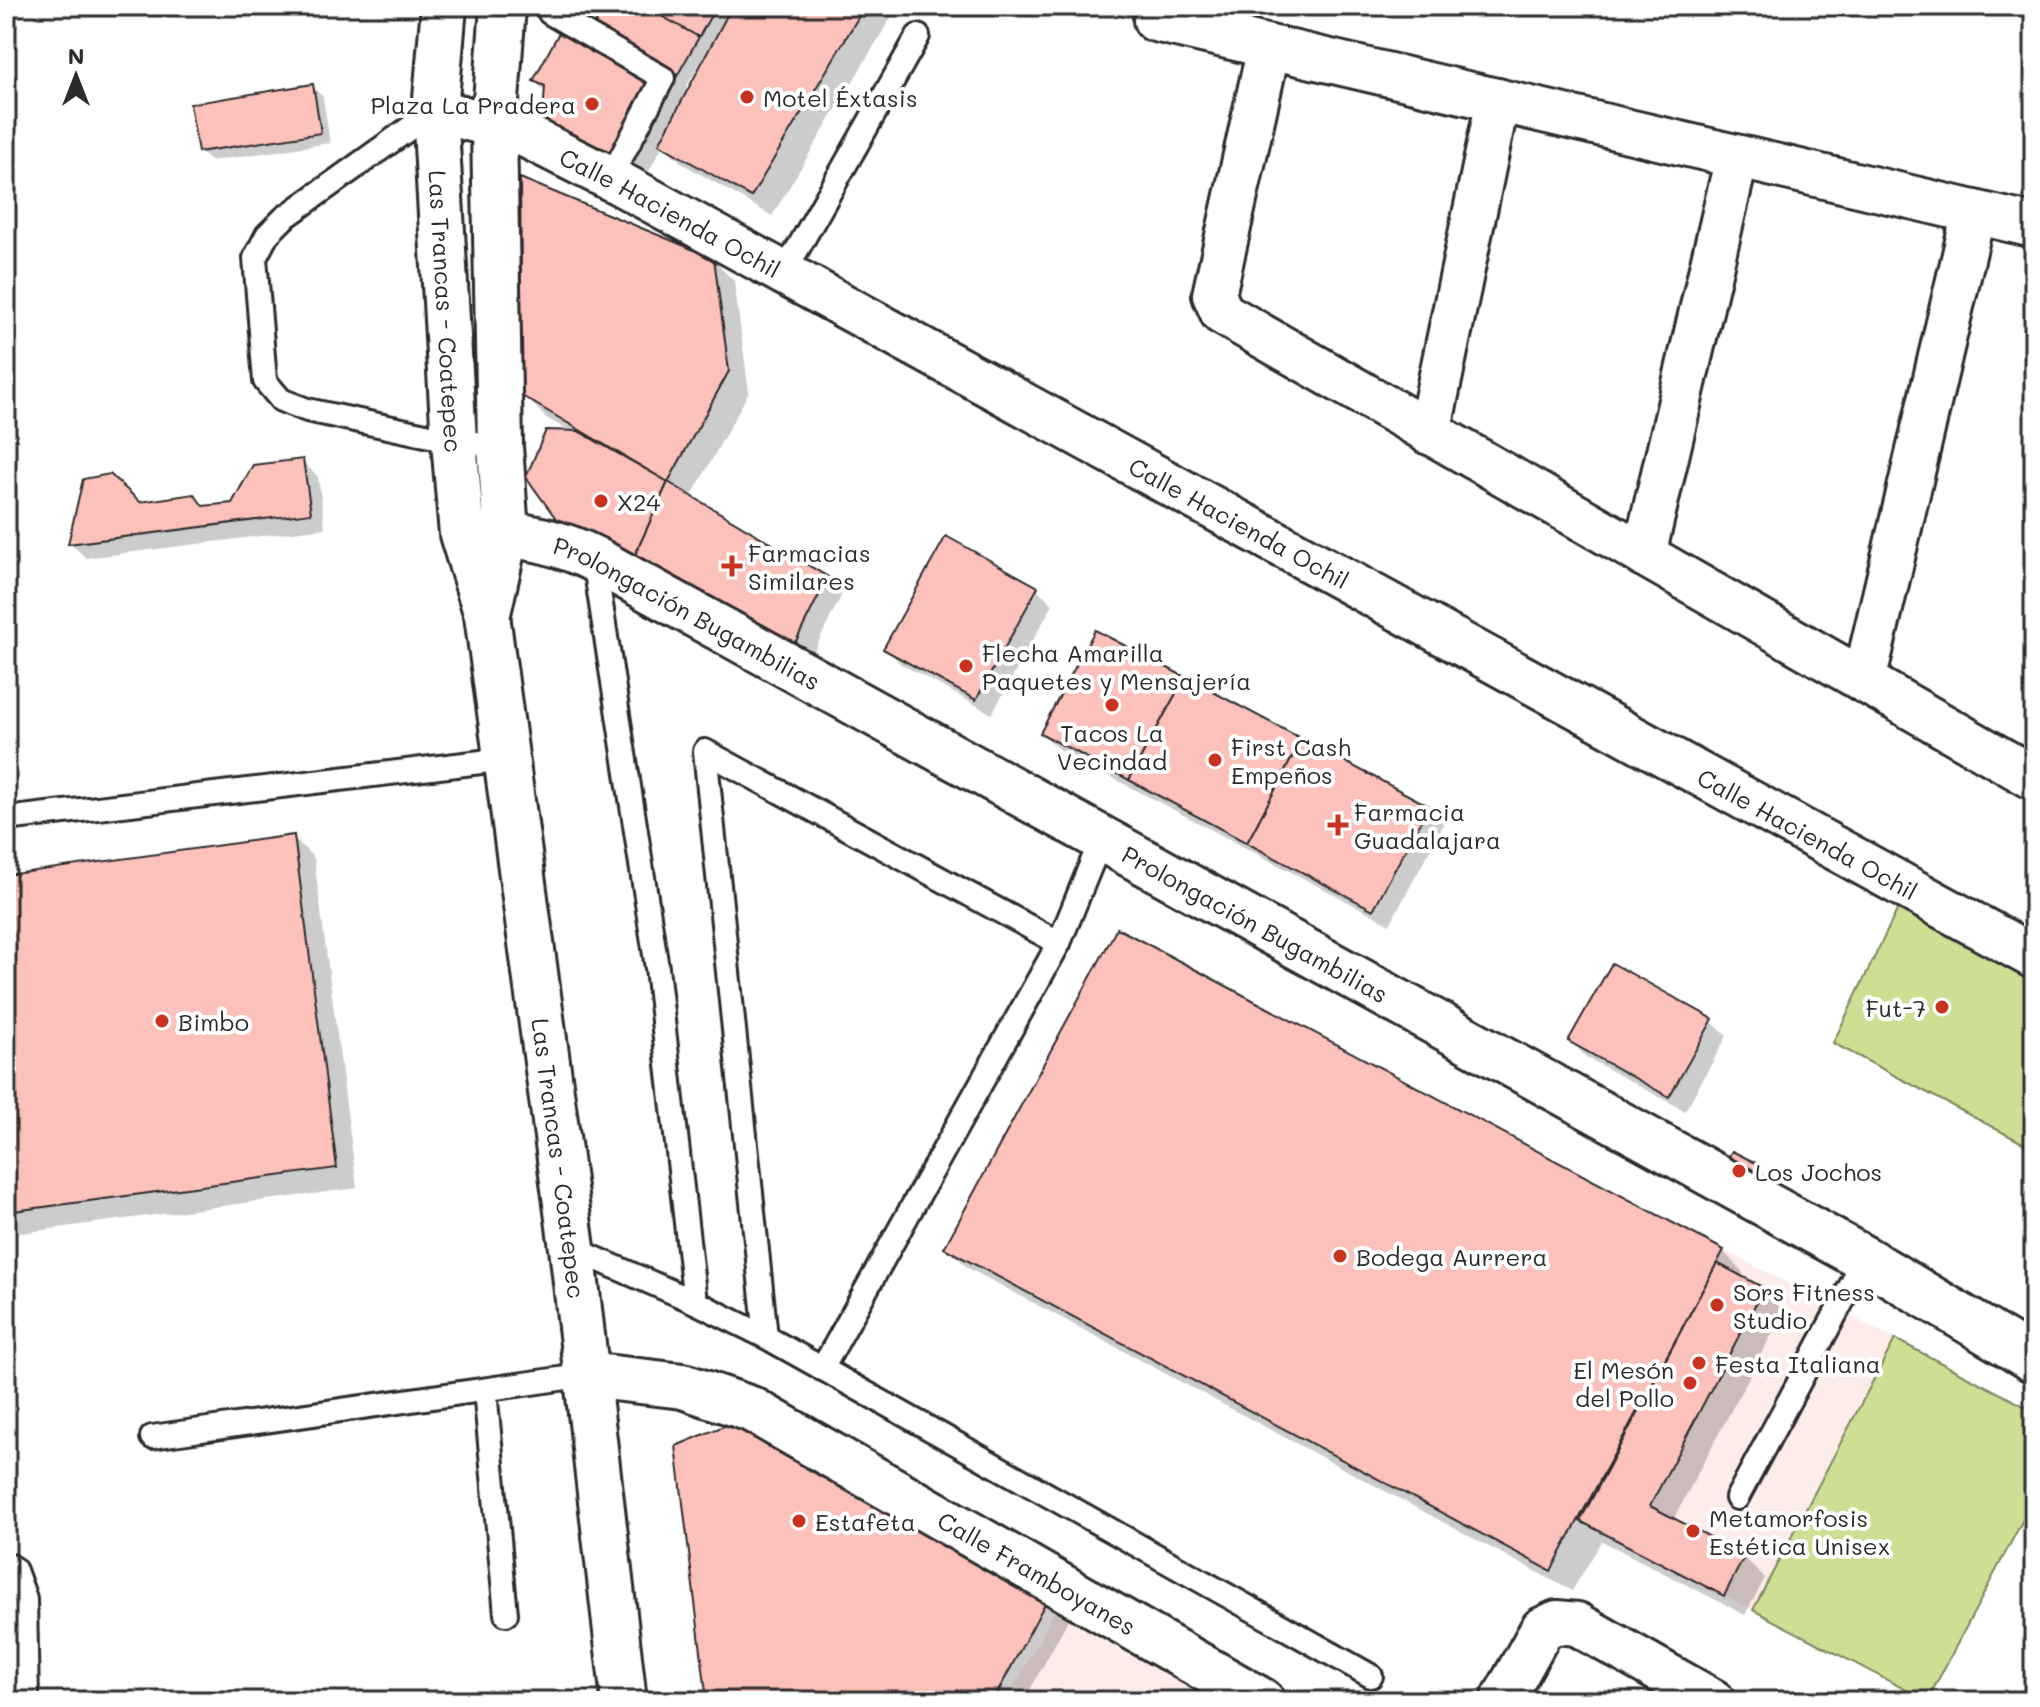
<svg xmlns="http://www.w3.org/2000/svg" width="2040" height="1707" font-family="Mali,sans-serif">
<style>
.built{fill:#feeceb}
.green{fill:#cddf93;stroke:#7c855f;stroke-width:2}
.shadow{fill:#0003;fill-rule:evenodd}
.building{fill:#fdc1bc;stroke:#2b2b2b;stroke-width:2}
.lines{fill:none;stroke-linecap:round;stroke-linejoin:round}
.service-casing{stroke:#2b2b2b;stroke-width:28}
.minor-casing{stroke:#2b2b2b;stroke-width:48}
.tertiary-casing{stroke:#2b2b2b;stroke-width:50}
.primary-casing{stroke:#2b2b2b;stroke-width:50}
.service{stroke:#fff;stroke-width:22}
.minor{stroke:#fff;stroke-width:42}
.tertiary{stroke:#fff;stroke-width:44}
.primary{stroke:#fff;stroke-width:44}
.poi-dot{fill:#c8321e;stroke:#fff;stroke-width:3}
.labels{text-anchor:middle;dominant-baseline:central;stroke-width:8;stroke-linejoin:round;paint-order:stroke}
.poi-label{font-size:24px;fill:#2b2b2b;stroke:#fff;text-anchor:start}
.street-label{font-size:24px;fill:#2b2b2b;stroke:#fff}
</style>
<rect width="100%" height="100%" fill="#fff"/>
<filter id="ink" filterUnits="userSpaceOnUse"><feTurbulence type="fractalNoise" baseFrequency=".0125" numOctaves="2"/><feDisplacementMap in="SourceGraphic" scale="16" xChannelSelector="R" yChannelSelector="G"/><feConvolveMatrix kernelMatrix="1 2 1 2 8 2 1 2 1" color-interpolation-filters="sRGB"/></filter>
<g filter="url(#ink)">
<!-- built -->
<g class="built">
<path d="M1724 1250 1895 1339 1753 1610 1580 1521Z"/>
<path d="M1057 1607 1233 1701H1006Z"/>
</g>
<!-- green -->
<g class="green">
<path d="M1903 898 2034 971V1149L1833 1043Z"/>
<path d="M1895 1339 2034 1411V1499L1927 1701 1753 1610Z"/>
</g>
<!-- shadow -->
<g class="shadow">
<path d="M608 6H898L772 216 683 164 663 145 635 197 535 81 584 44ZM702 60 705 62 690 91 686 87Z"/>
<path d="M312 86 323 97 330 143 210 161 200 151Z"/>
<path d="M713 260 734 281 749 392 690 499 827 578 842 594 811 657 575 535 559 519 572 433 545 417 524 395Z"/>
<path d="M302 461 318 477 325 528 86 558 70 543 140 504 205 508 233 505Z"/>
<path d="M946 539 1037 589 1053 604 992 714 901 664 886 649Z"/>
<path d="M1096 633 1428 808 1444 824 1390 924 1058 749 1042 733Z"/>
<path d="M293 837 314 858 357 1188 6 1235V877Z"/>
<path d="M1711 1021 1727 1036 1685 1111 1586 1057 1571 1041Z"/>
<path d="M1733 1153 1764 1171 1749 1194Z"/>
<path d="M947 1247 1723 1251 1743 1272 1740 1278 1763 1290 1784 1311 1673 1520 1744 1557 1765 1578 1745 1615 1602 1541 1572 1591 968 1268Z"/>
<path d="M1048 1597 1069 1618 1024 1701H709Z"/>
</g>
<!-- building -->
<g class="building">
<path d="M605 6H644L699 37 677 76 593 27Z"/>
<path d="M644 6H716L699 37Z"/>
<path d="M732 6H865L751 197 659 144Z"/>
<path d="M562 27H593L677 76 619 183 541 144 545 86 533 81Z"/>
<path d="M313 84 321 133 198 152 190 104Z"/>
<path d="M520 178 714 258 729 371 668 482 522 396Z"/>
<path d="M546 430 578 431 668 482 635 555 557 520 526 477Z"/>
<path d="M303 459 311 513 68 544 83 479 110 474 140 502 194 494 203 506 232 503 253 465Z"/>
<path d="M668 482 828 577 795 643 635 555Z"/>
<path d="M946 536 1038 587 976 700 883 649Z"/>
<path d="M1095 630 1185 677 1129 780 1040 733Z"/>
<path d="M1185 677 1302 739 1247 843 1129 780Z"/>
<path d="M1302 739 1429 806 1373 910 1247 843Z"/>
<path d="M294 835 337 1168 6 1212V875Z"/>
<path d="M1117 928 1724 1250 1551 1571 944 1248Z"/>
<path d="M1612 963 1713 1019 1669 1097 1568 1041Z"/>
<path d="M1732 1151 1760 1165 1744 1191 1717 1176Z"/>
<path d="M1717 1263 1764 1288 1650 1506 1745 1555 1724 1596 1580 1521Z"/>
<path d="M731 1423 1049 1596 993 1701H707L676 1446Z"/>
</g>
<g class="lines">
<defs>
<g id="service">
<path d="M550 6V13L663 78 615 169 598 160"/>
<path d="M435 110 284 218 267 235 255 258 265 381 281 400 307 410 454 441 500 446"/>
<path d="M784 273 918 36"/>
<path d="M6 819 506 759"/>
<path d="M572 1248 695 1302 657 968 594 559"/>
<path d="M695 1302 766 1337 1371 1676"/>
<path d="M766 1337 705 751 1059 943"/>
<path d="M822 1369 1059 943 1101 840"/>
<path d="M485 1390 506 1614"/>
<path d="M152 1437 587 1375"/>
<path d="M1737 1498 1865 1259"/>
</g>
<g id="minor">
<path d="M1155 20 2034 226"/>
<path d="M1269 47 1214 295 1222 313 2034 778"/>
<path id="s1" d="M435 110 520 133 619 183 2034 957"/>
<path d="M1429 433 1498 100"/>
<path d="M1644 555 1737 157"/>
<path d="M1864 681 1974 212"/>
<path d="M6 1575 15 1600 17 1701"/>
<path d="M1502 1701 1542 1629 1557 1622 1577 1624 1713 1701"/>
</g>
<g id="tertiary">
<path id="s2" d="M469 534C513 532 554 539 594 559L1865 1259 2034 1360"/>
<path id="s3" d="M587 1375 683 1386 751 1409 1262 1701"/>
</g>
<g id="primary">
<path id="s4" d="M444 6 435 110 454 441 462 534 487 615 572 1248 624 1701"/>
<path d="M488 613 506 533 500 446 494 128 503 6"/>
</g>
</defs>
<!-- service casing -->
<use href="#service" class="service-casing"/>
<!-- minor casing -->
<use href="#minor" class="minor-casing"/>
<!-- tertiary casing -->
<use href="#tertiary" class="tertiary-casing"/>
<!-- primary casing -->
<use href="#primary" class="primary-casing"/>
<!-- service -->
<use href="#service" class="service"/>
<!-- minor -->
<use href="#minor" class="minor"/>
<!-- tertiary -->
<use href="#tertiary" class="tertiary"/>
<!-- primary -->
<use href="#primary" class="primary"/>
</g>
</g>
<!-- markers -->
<g class="poi-dot">
<circle cx="747" cy="97" r="8"/>
<circle cx="592" cy="104" r="8"/>
<circle cx="601" cy="501" r="8"/>
<path d="M728 554h8v8h8v8h-8v8h-8v-8h-8v-8h8z"/>
<circle cx="966" cy="666" r="8"/>
<circle cx="1112" cy="705" r="8"/>
<circle cx="1215" cy="760" r="8"/>
<path d="M1334 813h8v8h8v8h-8v8h-8v-8h-8v-8h8z"/>
<circle cx="1942" cy="1007" r="8"/>
<circle cx="162" cy="1021" r="8"/>
<circle cx="1739" cy="1171" r="8"/>
<circle cx="1340" cy="1256" r="8"/>
<circle cx="1717" cy="1305" r="8"/>
<circle cx="1699" cy="1363" r="8"/>
<circle cx="1690" cy="1383" r="8"/>
<circle cx="799" cy="1521" r="8"/>
<circle cx="1693" cy="1531" r="8"/>
</g>
<g class="labels">
<!-- poi labels -->
<g class="poi-label">
<text x="763" y="97">Motel Éxtasis</text>
<text x="576" y="104" text-anchor="end">Plaza La Pradera</text>
<text x="617" y="501">X24</text>
<text x="748" y="552">Farmacias<tspan x="748" dy="28">Similares</tspan></text>
<text x="982" y="652">Flecha Amarilla<tspan x="982" dy="28">Paquetes y Mensajería</tspan></text>
<text x="1112" y="732" text-anchor="middle">Tacos La<tspan x="1112" dy="28">Vecindad</tspan></text>
<text x="1231" y="746">First Cash<tspan x="1231" dy="28">Empeños</tspan></text>
<text x="1354" y="811">Farmacia<tspan x="1354" dy="28">Guadalajara</tspan></text>
<text x="1926" y="1007" text-anchor="end">Fut-7</text>
<text x="178" y="1021">Bimbo</text>
<text x="1755" y="1171">Los Jochos</text>
<text x="1356" y="1256">Bodega Aurrera</text>
<text x="1733" y="1291">Sors Fitness<tspan x="1733" dy="28">Studio</tspan></text>
<text x="1715" y="1363">Festa Italiana</text>
<text x="1674" y="1369" text-anchor="end">El Mesón<tspan x="1674" dy="28">del Pollo</tspan></text>
<text x="1709" y="1517">Metamorfosis<tspan x="1709" dy="28">Estética Unisex</tspan></text>
<text x="815" y="1521">Estafeta</text>
</g>
<!-- street labels -->
<g class="street-label">
<text stroke="none"><textPath href="#s1" startOffset="258">Calle Hacienda Ochil</textPath></text>
<text stroke="none"><textPath href="#s4" startOffset="306">Las Trancas - Coatepec</textPath></text>
<text stroke="none"><textPath href="#s1" startOffset="906">Calle Hacienda Ochil</textPath></text>
<text stroke="none"><textPath href="#s2" startOffset="236">Prolongación Bugambilias</textPath></text>
<text stroke="none"><textPath href="#s1" startOffset="1554">Calle Hacienda Ochil</textPath></text>
<text stroke="none"><textPath href="#s2" startOffset="884">Prolongación Bugambilias</textPath></text>
<text stroke="none"><textPath href="#s4" startOffset="1162">Las Trancas - Coatepec</textPath></text>
<text stroke="none"><textPath href="#s3" startOffset="498">Calle Framboyanes</textPath></text>
</g>
</g>
<!-- margin -->
<rect width="2040" height="1707" fill="none" stroke="#fff" stroke-width="32"/>
<rect x="16" y="16" width="2008" height="1675" fill="none" stroke="#2b2b2b" stroke-width="3" filter="url(#ink)"/>
<!-- north arrow -->
<g transform="translate(76 76)" stroke="#ffffff" stroke-width="6" paint-order="stroke">
<path d="M0-6L14 30L0 20L-14 30Z" fill="#2b2b2b"/>
<text y="-12" font-size="22" font-weight="bold" text-anchor="middle" fill="#2b2b2b">N</text>
</g>
</svg>
